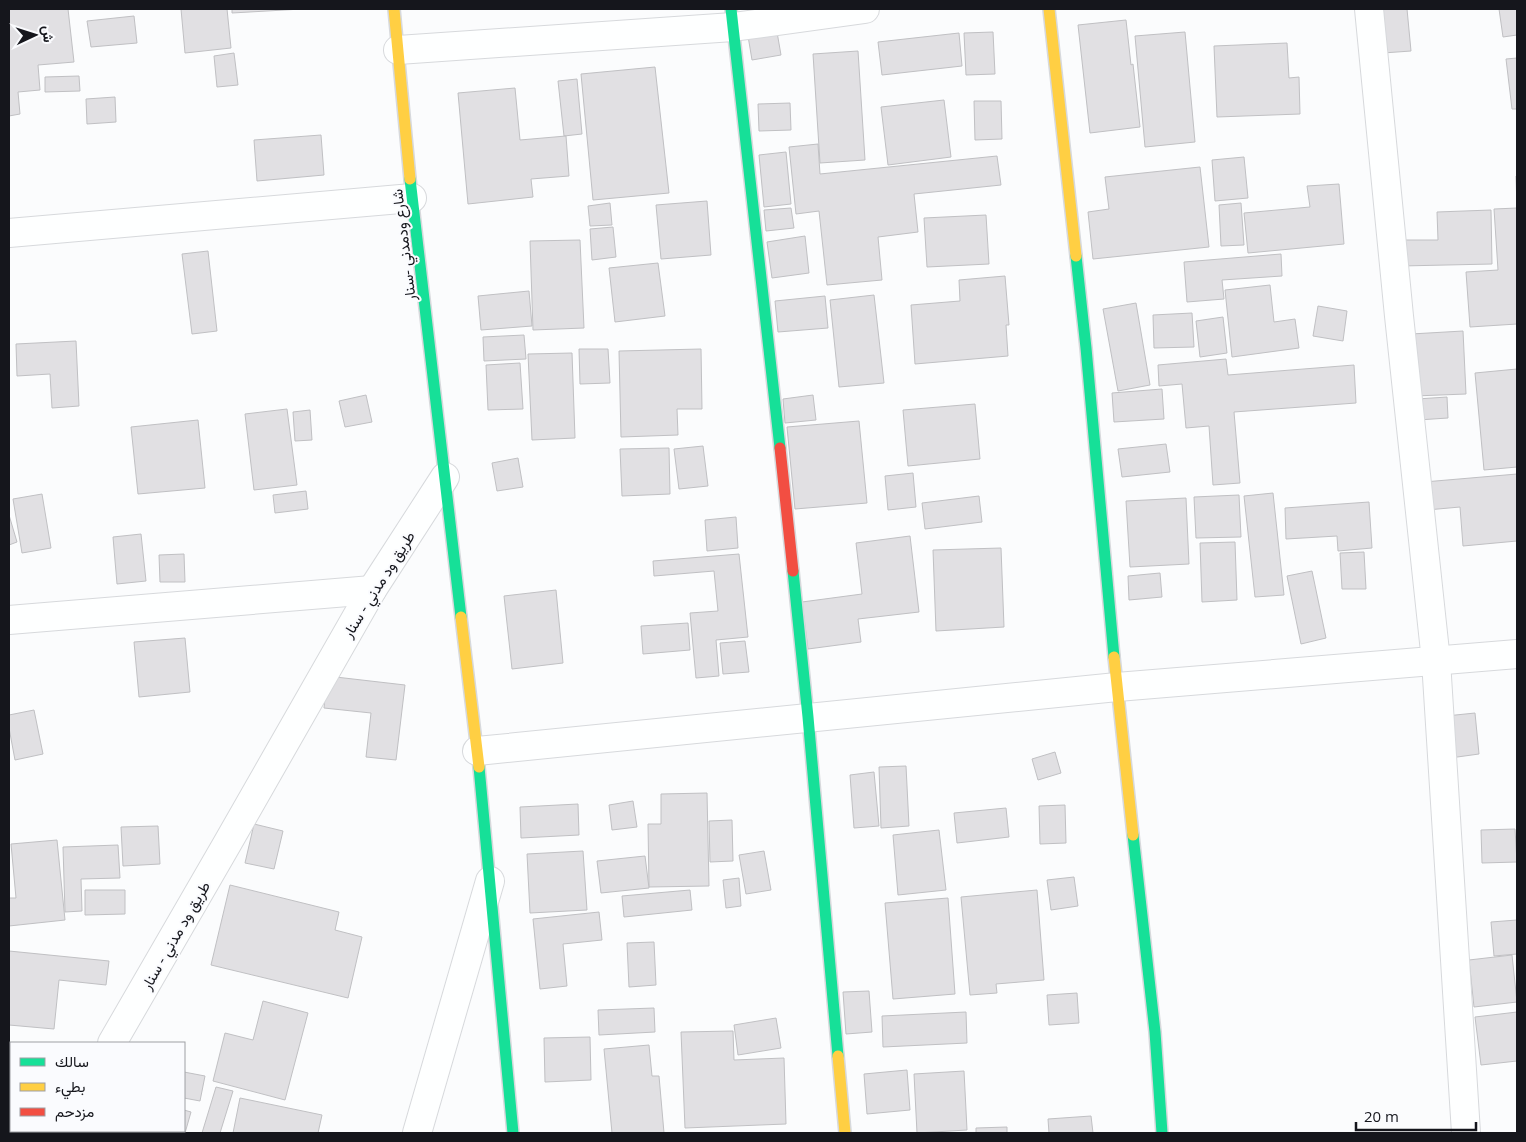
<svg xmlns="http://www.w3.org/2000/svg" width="1526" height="1142" font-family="'Open Sans',Vazirmatn,sans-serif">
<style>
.building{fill:#e1e0e3;stroke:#c0c0c3}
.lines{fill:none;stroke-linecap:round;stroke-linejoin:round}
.street-casing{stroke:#d7d9dc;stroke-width:30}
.fast-casing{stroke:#d7d9dc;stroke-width:14}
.slow-casing{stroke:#d7d9dc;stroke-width:14}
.jam-casing{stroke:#d7d9dc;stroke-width:14}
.street{stroke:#feffff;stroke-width:28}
.fast{stroke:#16e098;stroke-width:11}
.slow{stroke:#ffcf43;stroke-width:11}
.jam{stroke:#f24e42;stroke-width:11}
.labels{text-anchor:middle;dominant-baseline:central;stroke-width:4;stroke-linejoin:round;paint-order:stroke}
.street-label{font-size:15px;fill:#15161c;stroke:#fafbfe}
</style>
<rect width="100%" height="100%" fill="#fbfcfd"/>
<!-- building -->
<g class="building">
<path d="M9 9H68L74 62 38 65 40 90 18 92 20 114 9 116Z"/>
<path d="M181 9H227L231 48 185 53Z"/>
<path d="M232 9H302L232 13Z"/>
<path d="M1379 9H1407L1411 51 1383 53Z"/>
<path d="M1499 9H1517V35L1503 37Z"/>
<path d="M134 16 137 43 91 47 87 21Z"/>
<path d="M1126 20 1131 65 1133 64 1140 127 1090 133 1078 25Z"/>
<path d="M777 32 781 55 752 60 748 36Z"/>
<path d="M993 32 995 74 966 75 964 33Z"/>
<path d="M1185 32 1195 142 1145 147 1135 36Z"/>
<path d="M959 33 962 66 882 75 878 42Z"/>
<path d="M1287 43 1289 78 1299 77 1300 114 1217 117 1214 46Z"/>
<path d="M858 51 865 160 820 163 813 54Z"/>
<path d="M234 53 238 85 217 87 214 56Z"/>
<path d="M1517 58V109H1512L1506 59Z"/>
<path d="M655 67 669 193 593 200 581 74Z"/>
<path d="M79 76 80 91 45 92V77Z"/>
<path d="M577 79 582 134 564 136 558 81Z"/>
<path d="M515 88 520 140 566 136 569 176 531 179 533 197 468 204 458 93Z"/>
<path d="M115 97 116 122 87 124 86 99Z"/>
<path d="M944 100 951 157 888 165 881 107Z"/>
<path d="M974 101H1001L1002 139 975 140Z"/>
<path d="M790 103 791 130 759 131 758 104Z"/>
<path d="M321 135 324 175 257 181 254 140Z"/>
<path d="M818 144 820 174 997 156 1001 185 914 194 918 232 878 237 882 280 827 285 819 211 796 214 789 147Z"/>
<path d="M786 152 791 204 764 207 759 155Z"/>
<path d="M1244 157 1248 198 1215 201 1212 160Z"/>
<path d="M1200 167 1209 247 1093 259 1088 212 1109 209 1105 177Z"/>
<path d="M1516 176H1517V324L1470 327 1466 272 1498 270 1494 209 1517 208Z"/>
<path d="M1339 184 1344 244 1248 253 1244 213 1310 207 1307 186Z"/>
<path d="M707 201 711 255 661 259 656 205Z"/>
<path d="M610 203 612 225 590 226 588 206Z"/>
<path d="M1241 203 1244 245 1221 246 1219 205Z"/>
<path d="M791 208 794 228 766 231 764 210Z"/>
<path d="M1491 210 1492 264 1401 266 1400 240H1438L1437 212Z"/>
<path d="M986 215 989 264 927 267 924 218Z"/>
<path d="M613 227 616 257 592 260 590 229Z"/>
<path d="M805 236 809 273 772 278 767 242Z"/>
<path d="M580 240 584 328 533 330 530 241Z"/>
<path d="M208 251 217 331 192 334 182 254Z"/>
<path d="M1281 254 1282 276 1222 280 1224 299 1187 302 1184 262Z"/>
<path d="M658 263 665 316 615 322 609 268Z"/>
<path d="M1005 276 1009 325H1006L1008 356 915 364 911 305 960 301 959 280Z"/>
<path d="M1270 285 1274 322 1295 319 1299 348 1232 357 1225 290Z"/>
<path d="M529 291 532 326 481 330 478 296Z"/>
<path d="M874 295 884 383 839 387 830 300Z"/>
<path d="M825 296 828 328 778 332 775 301Z"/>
<path d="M1136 303 1150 385 1118 391 1103 309Z"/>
<path d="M1318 306 1347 311 1343 341 1313 336Z"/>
<path d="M1192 313 1194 347 1154 348 1153 315Z"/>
<path d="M1223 317 1227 353 1200 357 1196 321Z"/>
<path d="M1463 331 1466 394 1414 396 1411 334Z"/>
<path d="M524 335 526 359 484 361 483 337Z"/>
<path d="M76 341 79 406 52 408 50 374 17 376 16 344Z"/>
<path d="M579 349H608L610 383 580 384Z"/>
<path d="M701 349 702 409H677L678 435 621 437 619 351Z"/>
<path d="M572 353 575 438 532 440 528 354Z"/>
<path d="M1226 359 1228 375 1354 365 1356 403 1234 412 1240 483 1213 485 1209 426 1186 428 1182 384 1159 386 1158 365Z"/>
<path d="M520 363 523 409 488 410 486 365Z"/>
<path d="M1517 369V467L1484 470 1475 373Z"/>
<path d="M1162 389 1164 419 1114 422 1112 393Z"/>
<path d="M366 395 372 422 345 427 339 401Z"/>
<path d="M813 395 816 420 785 423 783 399Z"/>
<path d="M1447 397 1448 418 1418 420 1417 399Z"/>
<path d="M975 404 980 459 908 466 903 410Z"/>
<path d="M287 409 297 485 254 490 245 414Z"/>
<path d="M310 410 312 440 295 441 293 412Z"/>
<path d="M198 420 205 488 138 494 131 427Z"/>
<path d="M859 421 867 503 795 509 787 427Z"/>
<path d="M1166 444 1170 472 1122 477 1118 449Z"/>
<path d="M703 446 708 486 679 489 674 449Z"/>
<path d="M669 448 670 494 622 496 620 449Z"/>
<path d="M518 458 523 487 497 491 492 463Z"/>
<path d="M913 473 916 507 888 510 885 476Z"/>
<path d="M1517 474V541L1463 546 1460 507 1427 510 1424 482Z"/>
<path d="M306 491 308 509 275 513 273 495Z"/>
<path d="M1273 493 1284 595 1255 597 1244 496Z"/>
<path d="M42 494 51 548 22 553 13 499Z"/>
<path d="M1239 495 1241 537 1196 538 1194 497Z"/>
<path d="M979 496 982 522 925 529 922 503Z"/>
<path d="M1186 498 1189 564 1130 567 1126 501Z"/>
<path d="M1369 502 1372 548 1338 551 1337 536 1286 539 1285 508Z"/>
<path d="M9 515 17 542 9 545Z"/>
<path d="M736 517 738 548 707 551 705 520Z"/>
<path d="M141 534 146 581 117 584 113 537Z"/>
<path d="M910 536 919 612 858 619 861 642 808 649 802 602 862 594 856 543Z"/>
<path d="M1235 542 1237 600 1202 602 1200 543Z"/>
<path d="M1001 548 1004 627 936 631 933 550Z"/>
<path d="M1364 552 1366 589H1342L1340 553Z"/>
<path d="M184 554 185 582H160L159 555Z"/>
<path d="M739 554 748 637 716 640 719 676 696 678 690 613 718 611 714 571 654 576 653 561Z"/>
<path d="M1312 571 1326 638 1301 644 1287 576Z"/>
<path d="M1160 573 1162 597 1129 600 1128 576Z"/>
<path d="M556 590 563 663 512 669 504 596Z"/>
<path d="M688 623 690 650 643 654 641 626Z"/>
<path d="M185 638 190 692 139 697 134 642Z"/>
<path d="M745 641 749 672 723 674 720 643Z"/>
<path d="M327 676 405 685 396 760 366 757 371 713 324 708Z"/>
<path d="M34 710 43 754 15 760 9 728V715Z"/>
<path d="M1475 713 1479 754 1450 758 1446 716Z"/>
<path d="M1055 752 1061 773 1038 780 1032 759Z"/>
<path d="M906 766 909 826 881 828 879 767Z"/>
<path d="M874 772 879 826 854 828 850 775Z"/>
<path d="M707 793 709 886 649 887 648 824H661V794Z"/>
<path d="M633 801 637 827 612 830 609 805Z"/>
<path d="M578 804 579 835 521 838 520 807Z"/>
<path d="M1065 805 1066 843 1040 844 1039 806Z"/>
<path d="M1006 808 1009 837 957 843 954 813Z"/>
<path d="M732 820 733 861 710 862 709 821Z"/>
<path d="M254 824 283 831 274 869 245 863Z"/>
<path d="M158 826 160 864 123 866 121 827Z"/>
<path d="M1515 829 1517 862 1482 863 1481 830Z"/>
<path d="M939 830 946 890 898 895 893 835Z"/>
<path d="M57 840 65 920 9 926V898H16L11 844Z"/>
<path d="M118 845 120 878 81 879 82 911 65 912 63 847Z"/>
<path d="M583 851 587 910 530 913 527 854Z"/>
<path d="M764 851 771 890 746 894 739 855Z"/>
<path d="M645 856 649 888 601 893 597 861Z"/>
<path d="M1074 877 1078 906 1051 910 1047 880Z"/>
<path d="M739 878 741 906 726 908 723 880Z"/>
<path d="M230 885 339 912 335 930 362 937 348 998 211 965Z"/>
<path d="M85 890H125V914L85 915Z"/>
<path d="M690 890 692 910 624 917 622 896Z"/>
<path d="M1037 890 1044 980 996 984 997 993 970 995 961 897Z"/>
<path d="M948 898 955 994 893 999 885 903Z"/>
<path d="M599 912 602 940 563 944 567 986 540 989 533 919Z"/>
<path d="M1517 920V954L1494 956 1491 922Z"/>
<path d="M654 942 656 985 629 987 627 943Z"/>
<path d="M9 951 109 961 106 985 59 980 54 1029 9 1025Z"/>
<path d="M1512 955 1517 1002 1474 1007 1469 960Z"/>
<path d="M869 991 872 1032 846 1034 843 992Z"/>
<path d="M1077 993 1079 1023 1049 1025 1047 995Z"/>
<path d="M263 1001 308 1013 285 1100 213 1081 225 1033 253 1040Z"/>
<path d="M654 1008 655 1032 599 1035 598 1010Z"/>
<path d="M966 1012 967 1043 883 1047 882 1016Z"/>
<path d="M1517 1012V1061L1481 1065 1475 1017Z"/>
<path d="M776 1018 781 1048 738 1055 734 1025Z"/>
<path d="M733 1031 734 1060 784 1058 786 1124 685 1128 681 1032Z"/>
<path d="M590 1037 591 1080 545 1082 544 1038Z"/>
<path d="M649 1045 652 1076H659L664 1133H612L604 1049Z"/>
<path d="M907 1070 910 1110 867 1114 864 1074Z"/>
<path d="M964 1071 967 1130 917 1133 914 1074Z"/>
<path d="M184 1072 205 1076 200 1101 184 1098Z"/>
<path d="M216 1087 233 1091 220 1133H202Z"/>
<path d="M240 1098 322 1115 318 1133H233Z"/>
<path d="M184 1110 191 1112 185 1133H170L161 1131H184Z"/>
<path d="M1091 1116 1093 1133H1049L1048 1119Z"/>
<path d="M1007 1127V1133H976V1128Z"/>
</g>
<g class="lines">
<defs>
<g id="street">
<path d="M1369 9 1399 316 1436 661 1466 1133"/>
<path d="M398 50 733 27 865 9"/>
<path d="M9 233 412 198"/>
<path d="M9 620 372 590"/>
<path d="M477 751 1117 687 1517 654"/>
<path d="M112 1043 227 844 372 590 445 477"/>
<path d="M9 1095H11"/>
<path d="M60 1133 61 1131"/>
<path d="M417 1133 490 881"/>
</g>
<g id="fast">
<path d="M731 9 780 448"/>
<path d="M410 179 461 617"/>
<path d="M1076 256 1086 348 1114 657"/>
<path d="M793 571 808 717 838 1056"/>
<path d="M479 767 513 1133"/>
<path d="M1133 835 1155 1032 1162 1133"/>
</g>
<g id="slow">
<path d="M394 9 410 179"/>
<path d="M1049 9 1076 256"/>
<path d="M461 617 479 767"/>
<path d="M1114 657 1133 835"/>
<path d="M838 1056 845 1133"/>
</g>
<path id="jam" d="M780 448 793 571"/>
</defs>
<!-- street casing -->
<use href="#street" class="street-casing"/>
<!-- fast casing -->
<use href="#fast" class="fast-casing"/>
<!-- slow casing -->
<use href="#slow" class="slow-casing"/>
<!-- jam casing -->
<use href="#jam" class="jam-casing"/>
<!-- street -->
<use href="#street" class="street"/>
<!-- fast -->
<use href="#fast" class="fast"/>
<!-- slow -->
<use href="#slow" class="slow"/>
<!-- jam -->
<use href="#jam" class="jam"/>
</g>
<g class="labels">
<!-- street labels -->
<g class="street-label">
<text transform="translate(403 245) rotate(-97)">شارع ودمدني -سنار</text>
<text transform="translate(378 584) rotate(-58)">طريق ود مدني - سنار</text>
<text transform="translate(175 935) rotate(-60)">طريق ود مدني - سنار</text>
</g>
</g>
<!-- border -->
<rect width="1526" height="1142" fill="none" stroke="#15161c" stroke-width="20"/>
<!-- legend -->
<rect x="10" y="1042" width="175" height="90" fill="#fafbfe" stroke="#9e9fa4"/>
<rect x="20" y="1058" width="25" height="8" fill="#16e098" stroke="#9e9fa4"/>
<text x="55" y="1067" font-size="15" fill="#15161c">سالك</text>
<rect x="20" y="1083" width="25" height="8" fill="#ffcf43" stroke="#9e9fa4"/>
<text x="55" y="1092" font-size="15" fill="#15161c">بطيء</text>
<rect x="20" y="1108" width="25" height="8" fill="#f24e42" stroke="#9e9fa4"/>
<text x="55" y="1117" font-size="15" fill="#15161c">مزدحم</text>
<!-- north arrow -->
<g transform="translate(35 35) rotate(86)" stroke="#fafbfe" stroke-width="4" paint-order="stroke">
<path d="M0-4L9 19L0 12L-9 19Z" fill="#15161c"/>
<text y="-8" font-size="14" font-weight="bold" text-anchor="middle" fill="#15161c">ش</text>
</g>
<!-- scale -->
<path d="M1356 1122v8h120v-8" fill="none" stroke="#15161c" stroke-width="2.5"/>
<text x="1364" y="1122" font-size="15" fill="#15161c" stroke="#fafbfe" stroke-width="4" paint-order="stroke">20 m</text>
</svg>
